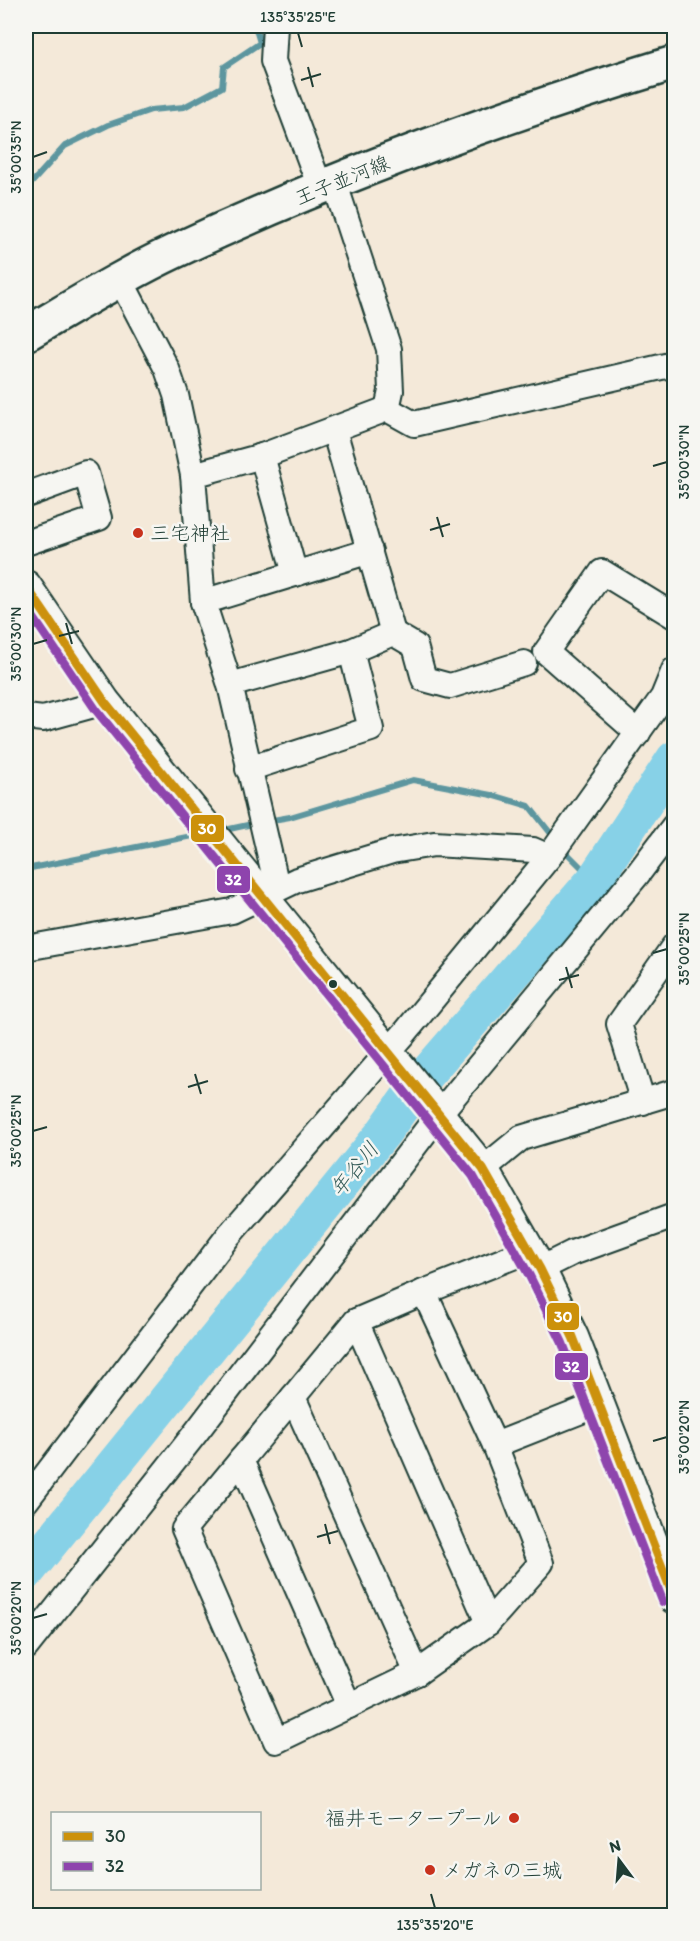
<svg xmlns="http://www.w3.org/2000/svg" width="700" height="1941" font-family="Itim,'Klee One',sans-serif">
<style>
.lines{fill:none;stroke-linecap:round;stroke-linejoin:round}
.stream{stroke:#5d969f;stroke-width:6}
.river{stroke:#87d1e7;stroke-width:36}
.minor-casing{stroke:#1f3d34;stroke-width:28}
.tertiary-casing{stroke:#1f3d34;stroke-width:34}
.secondary-casing{stroke:#1f3d34;stroke-width:38}
.minor{stroke:#f6f6f2;stroke-width:24}
.tertiary{stroke:#f6f6f2;stroke-width:30}
.secondary{stroke:#f6f6f2;stroke-width:33}
.bus-1-casing{stroke:#f6f6f2;stroke-width:14}
.bus-2-casing{stroke:#f6f6f2;stroke-width:14}
.bus-1{stroke:#cc910a;stroke-width:9}
.bus-2{stroke:#8e44ad;stroke-width:9}
.ticks{fill:none;stroke:#1f3d34;stroke-width:2}
.poi-dot{fill:#c8321e;stroke:#f6f6f2;stroke-width:2}
.bus-dot{fill:#1f3d34;stroke:#f6f6f2;stroke-width:2}
.labels{text-anchor:middle;dominant-baseline:central;stroke-width:5;stroke-linejoin:round;paint-order:stroke}
.street-label{font-size:20px;fill:#1f3d34;stroke:#f6f6f2}
.poi-label{font-size:20px;fill:#1f3d34;stroke:#f6f6f2;text-anchor:start}
.water-label{font-size:21px;font-style:italic;fill:#345b58;stroke:#f6f6f2}
.line-badge{stroke:#f6f6f2;stroke-width:2}
.badge-label{font-size:16px;text-anchor:middle;font-weight:bold;fill:#fff}
.neatline{fill:none;stroke:#1f3d34;stroke-width:2}
.ticks-label{font-size:15px;text-anchor:middle;fill:#1f3d34}
</style>
<rect width="100%" height="100%" fill="#f4e9d9"/>
<filter id="ink" filterUnits="userSpaceOnUse"><feTurbulence type="fractalNoise" baseFrequency=".0167" numOctaves="2"/><feDisplacementMap in="SourceGraphic" scale="12" xChannelSelector="R" yChannelSelector="G"/><feConvolveMatrix kernelMatrix="1 2 1 2 8 2 1 2 1" color-interpolation-filters="sRGB"/></filter>
<g filter="url(#ink)">
<g class="lines">
<!-- stream -->
<g class="stream">
<path d="M26 189 65 146 108 125 151 110 184 107 222 87 224 67 260 43 255 26"/>
<path d="M267 821 290 817 413 780 492 795 529 806 556 840"/>
<path d="M220 831 257 823"/>
<path d="M562 848 594 880"/>
<path d="M26 869 202 834"/>
</g>
<!-- river -->
<path class="river" d="M26 1573 383 1133 421 1080 594 880 674 759"/>
<defs>
<g id="minor">
<path d="M275 26 273 61 320 187"/>
<path d="M334 181 389 349 391 391 387 409"/>
<path d="M121 281 167 369 176 395 193 475 203 602 230 685 275 878 264 897"/>
<path d="M262 456 295 574"/>
<path d="M193 475 262 456 387 409 414 424 674 364"/>
<path d="M26 495 86 473 99 518 26 543"/>
<path d="M203 602 370 551"/>
<path d="M393 633 415 646 424 679 450 686 524 663"/>
<path d="M230 685 351 651 393 633 334 430"/>
<path d="M26 717 43 719 105 702"/>
<path d="M638 733 546 652 602 572 674 616"/>
<path d="M248 769 371 729 351 651"/>
<path d="M26 948 232 911 297 880 392 851 434 844 533 850 549 857"/>
<path d="M643 1102 619 1024 674 946"/>
<path d="M483 1169 521 1138 674 1092"/>
<path d="M540 1269 572 1253 674 1216"/>
<path d="M424 1292 495 1445 541 1563 488 1623 417 1673 276 1741 184 1529 356 1321Z"/>
<path d="M424 1292 530 1250"/>
<path d="M356 1321 488 1623"/>
<path d="M293 1397 417 1673"/>
<path d="M495 1445 599 1404"/>
<path d="M241 1460 349 1706"/>
<path d="M26 1501 229 1235 404 1034 549 857 663 697 674 670"/>
<path d="M26 1647 194 1435 439 1114 637 875 674 826"/>
</g>
<path id="tertiary" d="M26 586 105 702 483 1169 540 1269 573 1337 674 1598"/>
<path id="secondary" d="M26 334C74 306 122 276 173 252 334 176 504 115 674 63"/>
</defs>
<!-- minor casing -->
<use href="#minor" class="minor-casing"/>
<!-- tertiary casing -->
<use href="#tertiary" class="tertiary-casing"/>
<!-- secondary casing -->
<use href="#secondary" class="secondary-casing"/>
<!-- minor -->
<use href="#minor" class="minor"/>
<!-- tertiary -->
<use href="#tertiary" class="tertiary"/>
<!-- secondary -->
<use href="#secondary" class="secondary"/>
<defs>
<path id="bus-1" d="M26 586 105 702 483 1169 540 1269 573 1337 674 1598"/>
<path id="bus-2" d="M26 607 96 710 473 1176 529 1275 562 1342 663 1602"/>
</defs>
<!-- bus-1 casing -->
<use href="#bus-1" class="bus-1-casing"/>
<!-- bus-2 casing -->
<use href="#bus-2" class="bus-2-casing"/>
<!-- bus-1 -->
<use href="#bus-1" class="bus-1"/>
<!-- bus-2 -->
<use href="#bus-2" class="bus-2"/>
</g>
</g>
<!-- ticks -->
<path class="ticks" d="M298 33 302 47M308 67 313 87M301 80 321 74M33 157 47 152M653 466 667 462M437 517 443 537M430 530 450 524M66 623 72 644M59 636 79 631M33 644 47 640M653 953 667 949M566 967 572 988M559 980 579 975M195 1074 201 1094M188 1087 208 1081M33 1131 47 1127M653 1441 667 1437M325 1524 330 1544M317 1537 338 1531M33 1618 47 1614M431 1894 435 1908"/>
<!-- markers -->
<g class="poi-dot">
<circle cx="138" cy="533" r="6"/>
<circle cx="514" cy="1818" r="6"/>
<circle cx="430" cy="1870" r="6"/>
</g>
<circle class="bus-dot" cx="333" cy="984" r="5"/>
<g class="labels">
<!-- street labels -->
<g class="street-label">
<text transform="translate(342 180) rotate(-22)">王子並河線</text>
</g>
<!-- poi labels -->
<g class="poi-label">
<text x="150" y="533">三宅神社</text>
<text x="502" y="1818" text-anchor="end">福井モータープール</text>
<text x="442" y="1870">メガネの三城</text>
</g>
<!-- water labels -->
<g class="water-label">
<text transform="translate(354 1169) rotate(-51)">年谷川</text>
</g>
</g>
<g class="line-badge">
<rect x="190" y="814" width="35" height="29" rx="6" fill="#cc910a"/>
<rect x="216" y="865" width="35" height="29" rx="6" fill="#8e44ad"/>
<rect x="546" y="1302" width="34" height="29" rx="6" fill="#cc910a"/>
<rect x="554" y="1352" width="35" height="29" rx="6" fill="#8e44ad"/>
</g>
<g class="badge-label">
<text x="207" y="834">30</text>
<text x="233" y="885">32</text>
<text x="563" y="1322">30</text>
<text x="571" y="1372">32</text>
</g>
<!-- margin -->
<rect width="700" height="1941" fill="none" stroke="#f6f6f2" stroke-width="66"/>
<!-- legend -->
<rect x="51" y="1812" width="210" height="78" fill="#f6f6f2" stroke="#a0aca6" stroke-width="1.5"/>
<rect x="63" y="1832" width="30" height="9" fill="#cc910a" stroke="#a0aca6" stroke-width="1.5"/>
<text x="105" y="1842" font-size="18" fill="#1f3d34">30</text>
<rect x="63" y="1862" width="30" height="9" fill="#8e44ad" stroke="#a0aca6" stroke-width="1.5"/>
<text x="105" y="1872" font-size="18" fill="#1f3d34">32</text>
<!-- north arrow -->
<g transform="translate(619 1860) rotate(344)" stroke="#f6f6f2" stroke-width="4.5" paint-order="stroke">
<path d="M0-4.5L10 22L0 15L-10 22Z" fill="#1f3d34"/>
<text y="-9" font-size="16" font-weight="bold" text-anchor="middle" fill="#1f3d34">N</text>
</g>
<rect x="33" y="33" width="634" height="1875" class="neatline"/>
<g class="ticks-label">
<text x="298" y="22">135°35'25"E</text>
<text transform="translate(16 157) rotate(-90)" y="5">35°00'35"N</text>
<text transform="translate(684 462) rotate(-90)" y="5">35°00'30"N</text>
<text transform="translate(16 644) rotate(-90)" y="5">35°00'30"N</text>
<text transform="translate(684 949) rotate(-90)" y="5">35°00'25"N</text>
<text transform="translate(16 1131) rotate(-90)" y="5">35°00'25"N</text>
<text transform="translate(684 1437) rotate(-90)" y="5">35°00'20"N</text>
<text transform="translate(16 1618) rotate(-90)" y="5">35°00'20"N</text>
<text x="435" y="1930">135°35'20"E</text>
</g>
</svg>
